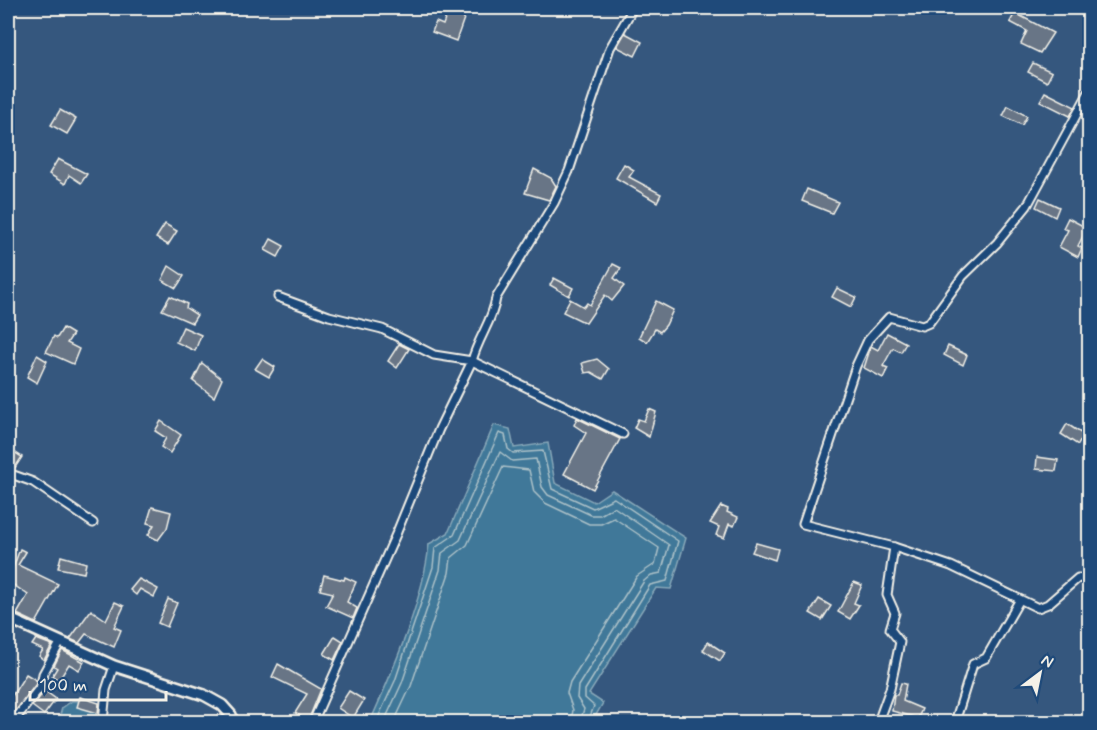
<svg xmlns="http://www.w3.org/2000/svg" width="1097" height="730" font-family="Mynerve,sans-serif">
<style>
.water{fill:#407899;stroke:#88a8b9;stroke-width:1.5}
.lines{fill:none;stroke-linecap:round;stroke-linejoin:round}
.shore{stroke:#acc1c8;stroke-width:1.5}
.building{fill:#677586;stroke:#f4f1e8;stroke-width:1.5}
.minor-casing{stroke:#f4f1e8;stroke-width:11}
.tertiary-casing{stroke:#f4f1e8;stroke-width:14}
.minor{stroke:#1f4a7a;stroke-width:7}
.tertiary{stroke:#1f4a7a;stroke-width:9}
</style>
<rect width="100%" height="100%" fill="#35577e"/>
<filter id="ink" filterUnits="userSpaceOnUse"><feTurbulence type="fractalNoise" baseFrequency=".0167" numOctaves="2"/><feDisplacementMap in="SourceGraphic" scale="12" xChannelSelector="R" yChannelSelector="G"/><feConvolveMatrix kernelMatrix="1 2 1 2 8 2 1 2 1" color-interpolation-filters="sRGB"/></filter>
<g filter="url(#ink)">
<!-- water -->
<g class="water">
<path d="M494 425 510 429 514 448 548 443 555 483 594 502 612 490 686 538 671 589 656 588 589 694 603 703 592 722H370C392 673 424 598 429 544L448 533Z"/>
<path d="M72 701H84L95 706 98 722H58L62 708Z"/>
</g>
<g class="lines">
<!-- shore -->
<g class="shore">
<path d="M376 722 395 681 433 567 435 548 454 535 499 433 505 435 508 449 513 453 543 451 552 489 593 508 614 498 678 541 667 581 650 585 585 690V698L594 706 588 722"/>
<path d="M384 722 402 683 440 570 442 553 460 540 500 452 512 461 536 459 542 487 548 495 591 515H600L614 507 669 545 661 573 651 575 644 581 578 686 577 698 584 709 580 722"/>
<path d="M394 722 411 686 449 573 451 558 467 545 503 467 529 470 534 492 545 503 589 524H601L614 518 659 548 655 564 637 576 570 682 567 693 573 710 571 722"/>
</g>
</g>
<!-- building -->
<g class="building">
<path d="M449 8 467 10 456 41 432 32 436 22 443 25Z"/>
<path d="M1015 13 1053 33 1040 53 1021 44 1027 31 1010 22Z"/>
<path d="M625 33 642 42 635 56 617 47Z"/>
<path d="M1033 63 1052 72 1047 82 1028 72Z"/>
<path d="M1045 92 1075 107 1070 116 1040 101Z"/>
<path d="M1008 106 1027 116 1022 125 1003 116Z"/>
<path d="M60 110 76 119 67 134 51 125Z"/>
<path d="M58 159 87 174 81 183 69 175 65 184 49 174Z"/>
<path d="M624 164 634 170 629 177 661 194 657 202 616 178Z"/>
<path d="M534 169 551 178 556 186 549 200 525 193Z"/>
<path d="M807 189 838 202 832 213 802 201Z"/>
<path d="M1040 198 1059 207 1055 217 1036 207Z"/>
<path d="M1068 218 1087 228 1078 246 1082 248 1078 257 1059 247 1068 230 1063 228Z"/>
<path d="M165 224 177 231 168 245 156 238Z"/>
<path d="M271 239 284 246 278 257 265 250Z"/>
<path d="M613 264 621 268 614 278 624 286 612 301 605 295 586 323 563 312 570 299 584 307 587 303 590 305Z"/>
<path d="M169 266 184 276 176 288 162 280Z"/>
<path d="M554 278 573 288 569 296 550 285Z"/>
<path d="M837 288 856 297 851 307 832 297Z"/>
<path d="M170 296 187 304 186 308 197 315 192 323 162 310Z"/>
<path d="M656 301 673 310 666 325 660 332 655 329 647 342 639 337Z"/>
<path d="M183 327 201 335 195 351 176 342Z"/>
<path d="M63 328 73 334 67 343 79 349 73 364 46 352 54 336 57 338Z"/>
<path d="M887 333 906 343 901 352 893 348 883 366 888 368 883 378 864 368 871 346 878 350Z"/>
<path d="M399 344 409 349 397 368 388 361Z"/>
<path d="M948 346 967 355 963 365 944 355Z"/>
<path d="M37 355 47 361 37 383 27 377Z"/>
<path d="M262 359 275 367 269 377 255 369Z"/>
<path d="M597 359 609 369 603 379 591 372 585 373 582 363Z"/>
<path d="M202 363 222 379 214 397 193 381Z"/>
<path d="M649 409 656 412 649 437 634 428 638 419 644 421Z"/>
<path d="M577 418 620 439 593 489 564 474 586 433 574 425Z"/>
<path d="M161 421 181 435 170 453 161 447 166 438 155 431Z"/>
<path d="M1067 424 1084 435 1078 445 1061 434Z"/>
<path d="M8 448 22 457 14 469 8 467Z"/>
<path d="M1037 457 1058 460 1056 471 1036 469Z"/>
<path d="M721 506 728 509 727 512 738 517 734 526 729 524 724 538 716 535 719 527 710 523Z"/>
<path d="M152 507 171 512 167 528 158 540 148 535 154 525 147 523Z"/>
<path d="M756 543 778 549 775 560 752 552Z"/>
<path d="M20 549 26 552 18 565 58 584 36 623 17 614 28 595 8 581Z"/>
<path d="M61 556 86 563 84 573 58 568Z"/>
<path d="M324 575 344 580 345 577 356 582 347 602 357 608 353 618 326 606 333 593 320 590Z"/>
<path d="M139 579 158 589 154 597 140 589 136 595 130 590Z"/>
<path d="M854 582 862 585 854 603 859 605 850 619 838 612Z"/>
<path d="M168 599 177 603 167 627 158 623Z"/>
<path d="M819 599 831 606 822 620 810 613Z"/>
<path d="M115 602 124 606 114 627 121 630 114 647 86 634 79 643 70 639 91 610 106 620Z"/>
<path d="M335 636 343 641 334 660 324 654Z"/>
<path d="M36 639 52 645 44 660 39 656 43 650 32 645Z"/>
<path d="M708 642 725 653 720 661 703 650Z"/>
<path d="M62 650 84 662 79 670 69 664 59 680 52 676 57 668 54 666Z"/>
<path d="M278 664 321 689 308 721 295 713 307 694 272 677Z"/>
<path d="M26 674 36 680V684L8 721V702Z"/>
<path d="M901 683 906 684 903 701 922 709 918 718 892 711 894 695H897Z"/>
<path d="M45 691 56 699 44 715 32 706Z"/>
<path d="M349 691 364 700 353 718 338 708Z"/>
<path d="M80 697 99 703 98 713 77 707Z"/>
</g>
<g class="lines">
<defs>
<g id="minor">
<path d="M1090 90 1027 206 997 243 963 276 929 323 922 326 889 317 868 340 856 366 803 524 894 547 951 566 1038 608 1048 604 1078 578 1090 579"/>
<path d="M278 297 329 316 382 329 434 355 472 361C478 338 493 320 496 298L554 203 569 171 610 48 633 8"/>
<path d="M8 473 33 482 93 523"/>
<path d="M13 722 41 686 43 674 60 643"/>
<path d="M103 722 106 690 114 666"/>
<path d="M313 722 397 532 439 429 472 361 623 434"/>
<path d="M878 722 890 689 900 642 890 629 895 613 887 595 894 547"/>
<path d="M955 722 973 664 986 658 1019 601"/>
</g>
<path id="tertiary" d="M8 618 114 666 204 695 222 705 231 715 232 722"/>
</defs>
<!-- minor casing -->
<use href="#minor" class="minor-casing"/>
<!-- tertiary casing -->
<use href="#tertiary" class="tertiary-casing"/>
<!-- minor -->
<use href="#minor" class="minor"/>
<!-- tertiary -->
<use href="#tertiary" class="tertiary"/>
</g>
</g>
<!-- margin -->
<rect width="1097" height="730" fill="none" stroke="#1f4a7a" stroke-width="30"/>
<rect x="15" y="15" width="1067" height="700" fill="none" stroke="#f4f1e8" stroke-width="2" filter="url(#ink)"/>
<!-- north arrow -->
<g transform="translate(1040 673) rotate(32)" stroke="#1f4a7a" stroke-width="4.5" paint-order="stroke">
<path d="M0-4.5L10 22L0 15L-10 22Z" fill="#f4f1e8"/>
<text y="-9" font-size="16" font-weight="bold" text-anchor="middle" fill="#f4f1e8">N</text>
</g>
<!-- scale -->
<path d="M30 691v9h136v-9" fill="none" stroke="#f4f1e8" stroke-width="3"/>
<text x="39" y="691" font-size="18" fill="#f4f1e8" stroke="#1f4a7a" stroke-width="4.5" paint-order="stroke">100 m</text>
</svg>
